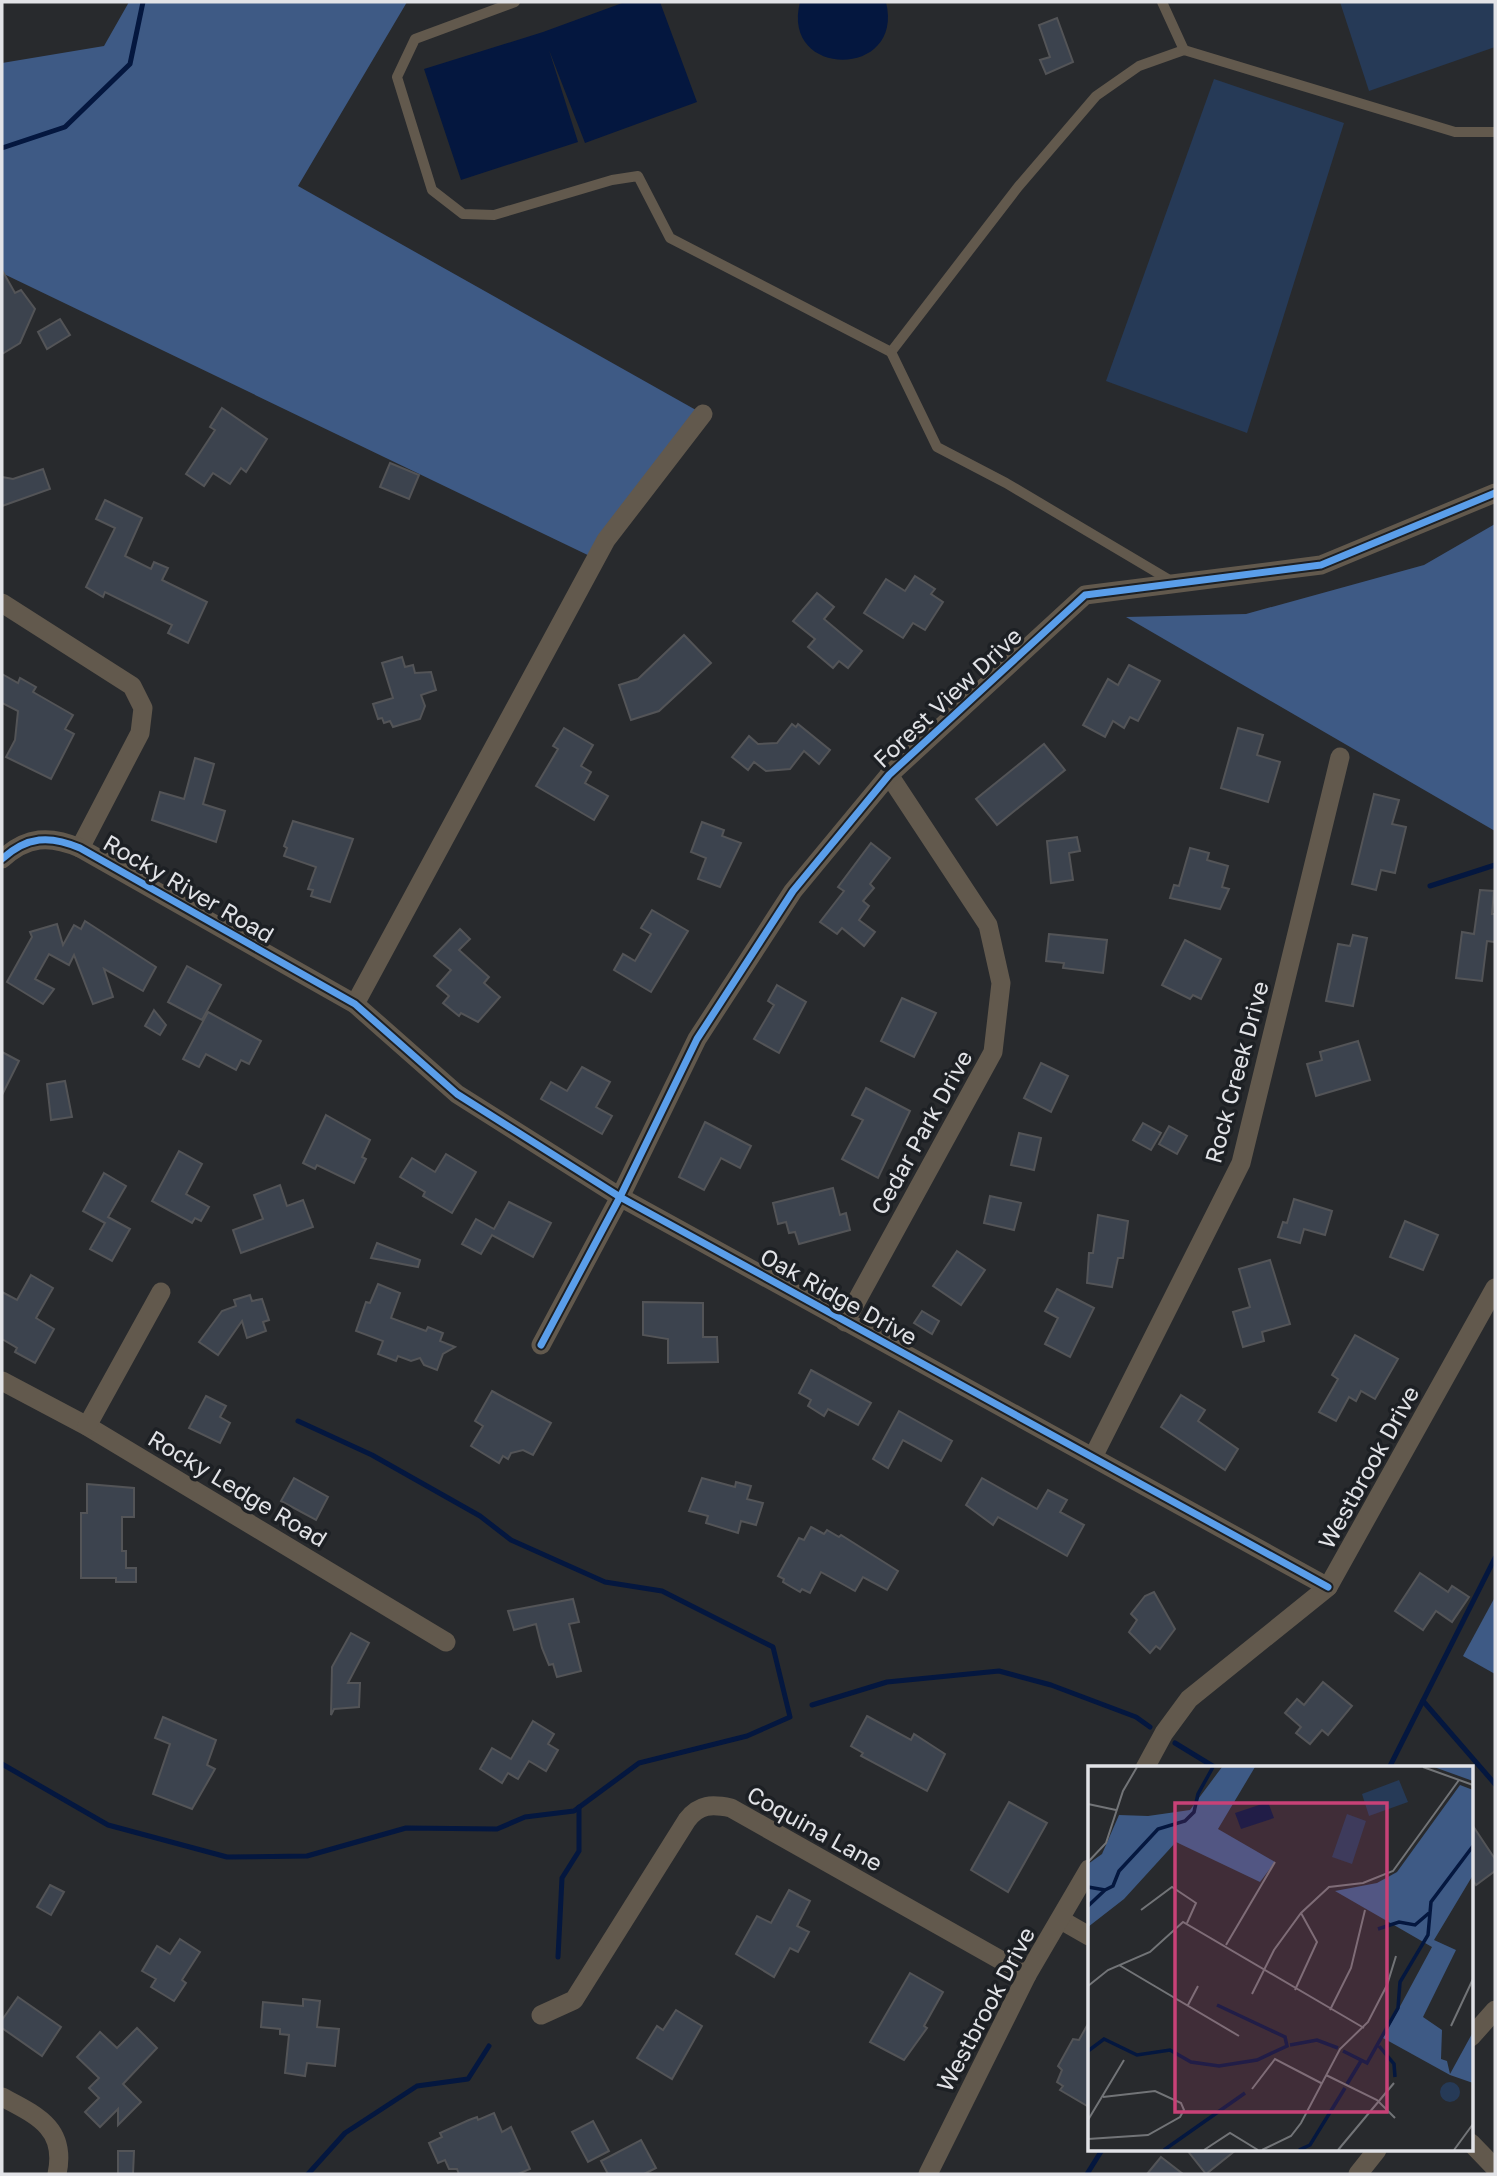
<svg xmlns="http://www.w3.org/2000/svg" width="1497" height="2176" font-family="'Golos Text',sans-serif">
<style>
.green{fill:#263a57}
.forest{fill:#3e5a85}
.water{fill:#04173f}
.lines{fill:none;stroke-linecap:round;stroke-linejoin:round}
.stream{stroke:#04173f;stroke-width:5}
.building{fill:#3c434e;stroke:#535457;stroke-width:2}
.service{stroke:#62594d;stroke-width:10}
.minor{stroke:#62594d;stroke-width:19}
.cycleway-casing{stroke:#1d2024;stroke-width:11}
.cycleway{stroke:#5a9eea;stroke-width:7}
.labels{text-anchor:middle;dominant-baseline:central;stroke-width:7;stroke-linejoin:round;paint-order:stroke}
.street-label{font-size:23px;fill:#e2e3e7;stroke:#1d2024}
.inset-river{fill:none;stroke:#04173f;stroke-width:3.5}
.inset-road{fill:none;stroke:#727477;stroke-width:2}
.view{fill:#c84177;fill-opacity:0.15;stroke:#c84177;stroke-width:3.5}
.inset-edge{fill:none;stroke:#e2e3e7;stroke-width:3.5}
</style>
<rect width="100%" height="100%" fill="#282a2d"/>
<!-- green -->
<g class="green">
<path d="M1340 2H1495V47L1369 91Z"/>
<path d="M1214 79 1344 123 1247 433 1106 381Z"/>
</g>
<!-- forest -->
<g class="forest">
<path d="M129 2H407L298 186 703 414 596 559 6 275 2 279V63L104 46Z"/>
<path d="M1495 524V831L1126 617 1246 614 1424 565Z"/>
<path d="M1495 1597V1674L1463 1656Z"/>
</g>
<!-- water -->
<g class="water">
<path d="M625 2H660L697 102 585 143 549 50 578 142 461 180 424 69 543 32Z"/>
<path d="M800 2H886C905 79 780 79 800 2Z"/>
</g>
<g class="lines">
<!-- stream -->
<g class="stream">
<path d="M2 148 65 127 130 64 143 2"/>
<path d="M1430 886 1495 865"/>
<path d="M1423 1701 1495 1784"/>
<path d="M812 1705 887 1682 999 1671 1051 1685 1136 1717 1150 1727"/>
<path d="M1175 1743 1216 1768"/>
<path d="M2 1764 108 1825 227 1857 307 1856 406 1828 497 1829 525 1817 574 1811 639 1763 747 1736 790 1717 773 1647 662 1591 605 1582 511 1540 480 1516 372 1455 298 1421"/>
<path d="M1389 1768 1495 1558"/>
<path d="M558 1957 562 1878 579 1851V1807"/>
<path d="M308 2174 345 2133 417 2086 468 2079 489 2046"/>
<path d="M1087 2174 1102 2150"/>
</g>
</g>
<!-- building -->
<g class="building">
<path d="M1057 18 1073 62 1046 74 1040 60 1050 57 1039 25Z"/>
<path d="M2 270 15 293 21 290 35 309 20 343 2 354Z"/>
<path d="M60 319 70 335 47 349 38 332Z"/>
<path d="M222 408 267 439 246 472 241 468 230 484 213 473 204 486 186 474 215 430 210 427Z"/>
<path d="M390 463 419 475 409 499 380 487Z"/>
<path d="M43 469 50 489 2 506V477L13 479Z"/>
<path d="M105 500 142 518 125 556 151 569 154 562 168 568 162 580 207 602 188 643 168 633 172 625 105 592 103 597 86 587 115 528 96 519Z"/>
<path d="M915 576 935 589 931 594 943 602 925 630 913 623 903 638 864 613 886 579 905 591Z"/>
<path d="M817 593 834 607 824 619 862 651 848 668 839 661 833 668 808 647 815 639 793 621Z"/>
<path d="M684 635 711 663 659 711 631 720 619 685 638 679Z"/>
<path d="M402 657 405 667 413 665 415 673 431 672 436 690 421 695 425 706 420 719 393 727 390 721 384 723 382 718 378 719 373 704 393 698 382 663Z"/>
<path d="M1129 665 1160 681 1138 721 1130 717 1124 728 1113 721 1105 737 1083 725 1108 679 1118 685Z"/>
<path d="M2 674 18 683 20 678 36 687 33 692 73 715 65 729 74 734 51 779 6 757 15 740 18 711 2 703Z"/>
<path d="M792 724 796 727 798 724 830 750 819 764 804 751 790 769 766 771 754 762 748 770 732 757 749 736 758 744 777 743Z"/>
<path d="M564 728 593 745 581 766 591 772 585 783 608 796 594 820 536 786 558 749 553 746Z"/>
<path d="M1238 728 1263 735 1257 755 1280 762 1268 802 1221 788Z"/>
<path d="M1044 744 1065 770 997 825 976 799Z"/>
<path d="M195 758 214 764 203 804 225 811 216 842 152 820 160 792 184 799Z"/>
<path d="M1374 794 1399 800 1392 824 1406 827 1395 873 1381 870 1376 890 1352 884Z"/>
<path d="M293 821 353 839 330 902 311 896 313 890 308 889 316 867 284 856 287 848 284 846Z"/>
<path d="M702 822 724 830 722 836 741 843 720 887 698 879 706 858 691 852Z"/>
<path d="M1077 837 1080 851 1069 853 1073 880 1051 883 1047 841Z"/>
<path d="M871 843 890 858 870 884 874 888 863 901 869 906 859 920 875 932 864 946 842 928 837 934 820 922 844 891 838 887Z"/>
<path d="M1190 848 1209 853 1207 860 1228 866 1222 887 1229 889 1220 909 1170 898 1174 885 1179 886Z"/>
<path d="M1480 890 1494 891 1492 914H1495V942L1487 941 1482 981 1456 978 1462 932 1474 934Z"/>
<path d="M652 910 688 931 651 992 614 970 623 954 635 961 651 934 641 928Z"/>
<path d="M85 921 156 967 143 991 104 969 113 997 93 1004 74 955 69 965 49 954 35 979 54 989 43 1004 7 982 32 937 30 932 57 924 63 945 74 925 81 929Z"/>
<path d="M460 929 470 939 459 950 489 977 484 983 500 997 478 1022 461 1013 459 1016 443 1003 449 996 437 986 451 970 434 956Z"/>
<path d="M1049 934 1107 940 1103 973 1063 968 1064 963 1046 961Z"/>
<path d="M1353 935 1367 938 1353 1006 1326 1001 1338 944 1350 946Z"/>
<path d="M1185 940 1221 959 1201 999 1193 995 1190 999 1162 985Z"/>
<path d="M187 966 221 985 202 1020 168 1002Z"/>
<path d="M777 985 806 1002 779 1053 754 1039 774 1005 768 1001Z"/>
<path d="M902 998 936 1013 914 1057 881 1041Z"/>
<path d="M154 1010 166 1025 160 1035 145 1026Z"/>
<path d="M208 1012 261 1041 249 1064 241 1060 236 1070 206 1054 199 1067 183 1059Z"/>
<path d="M1358 1041 1370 1080 1316 1096 1307 1064 1322 1060 1320 1052Z"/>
<path d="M2 1052 19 1061 2 1095Z"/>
<path d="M1041 1063 1068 1076 1051 1112 1024 1098Z"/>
<path d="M582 1067 610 1082 596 1107 612 1116 602 1134 541 1099 551 1082 567 1091Z"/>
<path d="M65 1081 72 1117 51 1120 47 1084Z"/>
<path d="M866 1088 910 1111 878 1178 842 1159 863 1120 852 1115Z"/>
<path d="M326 1115 370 1140 362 1157 366 1159 354 1183 317 1165 315 1169 303 1163Z"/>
<path d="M705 1122 751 1146 740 1168 721 1158 704 1190 679 1177Z"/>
<path d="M1143 1123 1161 1133 1151 1150 1133 1140Z"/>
<path d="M1169 1126 1187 1136 1177 1154 1159 1144Z"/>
<path d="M1019 1133 1041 1138 1034 1170 1011 1165Z"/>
<path d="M179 1151 202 1164 186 1194 209 1207 201 1221 195 1218 192 1223 152 1201Z"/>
<path d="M446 1154 476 1172 452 1213 423 1196 425 1192 400 1177 412 1158 435 1172Z"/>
<path d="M104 1173 126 1186 108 1217 130 1229 112 1261 90 1249 105 1223 83 1211Z"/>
<path d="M280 1185 287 1206 303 1200 313 1227 241 1253 233 1230 263 1219 254 1195Z"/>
<path d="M833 1188 840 1215 846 1213 850 1230 799 1244 795 1232 789 1233 786 1222 778 1224 773 1203Z"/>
<path d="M990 1196 1021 1203 1014 1230 984 1223Z"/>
<path d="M1294 1199 1332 1211 1325 1235 1304 1229 1300 1243 1278 1237 1283 1222 1287 1223Z"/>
<path d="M509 1202 551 1223 533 1257 492 1235 481 1254 462 1244 476 1219 494 1229Z"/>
<path d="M1098 1215 1128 1221 1123 1258H1118L1112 1287 1087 1283 1089 1253H1093Z"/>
<path d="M1405 1221 1438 1235 1423 1270 1390 1257Z"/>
<path d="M377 1243 420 1260 418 1267 371 1258Z"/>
<path d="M957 1251 985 1270 961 1305 933 1286Z"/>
<path d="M1270 1260 1290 1324 1262 1332 1264 1341 1243 1347 1233 1312 1250 1307 1239 1269Z"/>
<path d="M31 1275 53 1288 36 1318 54 1329 35 1363 15 1352 17 1348 2 1339V1292L17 1300Z"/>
<path d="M378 1284 400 1293 391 1318 426 1331 428 1327 443 1333 440 1341 455 1347 443 1354 437 1370 424 1365 420 1358 411 1361 398 1356 396 1361 378 1354 383 1341 356 1331 366 1302 370 1303Z"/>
<path d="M1057 1289 1094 1308 1070 1357 1045 1344 1058 1318 1045 1311Z"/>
<path d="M250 1295 252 1301 262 1299 269 1320 263 1322 266 1331 247 1338 242 1321 218 1355 199 1342 222 1311 236 1306 234 1300Z"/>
<path d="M643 1302 703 1303V1337H717L718 1362 668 1363V1339L643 1335Z"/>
<path d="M922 1311 939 1321 932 1334 914 1323Z"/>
<path d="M1355 1335 1398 1359 1375 1399 1361 1391 1356 1401 1349 1397 1336 1421 1319 1412 1338 1379 1332 1375Z"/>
<path d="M811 1370 871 1403 858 1425 828 1409 824 1416 808 1406 811 1400 799 1393Z"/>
<path d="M492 1391 551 1423 533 1455 523 1450 511 1453 508 1459 503 1456 499 1463 471 1446 483 1426 475 1421Z"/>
<path d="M1181 1395 1205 1410 1198 1421 1238 1449 1225 1470 1161 1427Z"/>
<path d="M206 1396 226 1406 220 1417 230 1423 220 1443 189 1428Z"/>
<path d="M899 1411 952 1441 941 1461 903 1440 888 1468 873 1459Z"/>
<path d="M294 1478 328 1497 316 1520 281 1501Z"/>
<path d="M702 1478 735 1487 736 1482 751 1486 747 1499 763 1503 756 1525 741 1521 738 1533 706 1523 708 1516 689 1511Z"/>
<path d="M982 1478 1037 1509 1048 1490 1067 1500 1060 1512 1084 1525 1067 1556 998 1517 993 1525 966 1505Z"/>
<path d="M87 1484 134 1488V1517H122V1551H126V1568H136V1582H116V1578H81V1513H87Z"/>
<path d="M811 1527 824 1534 827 1530 839 1537 841 1535 898 1571 887 1590 863 1577 855 1591 821 1572 810 1593 802 1589 800 1592 783 1582 784 1579 778 1576 799 1538 804 1540Z"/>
<path d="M1420 1573 1448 1592 1452 1586 1469 1597 1452 1622 1436 1611 1423 1630 1395 1611Z"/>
<path d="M1154 1592 1175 1629 1160 1649 1156 1646 1150 1653 1129 1632 1137 1620 1131 1614 1145 1596Z"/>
<path d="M573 1599 579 1622 569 1624 581 1671 557 1677 553 1664 549 1665 542 1648 536 1624 514 1630 508 1611Z"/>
<path d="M351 1633 369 1643 348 1683H360L359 1707 334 1709 331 1715 332 1667Z"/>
<path d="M1323 1682 1352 1706 1328 1735 1322 1730 1310 1744 1296 1733 1301 1727 1285 1713 1297 1699 1304 1705Z"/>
<path d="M867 1716 911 1740 914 1734 945 1754 927 1791 861 1756 863 1753 851 1746Z"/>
<path d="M163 1717 216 1740 207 1765 215 1769 192 1809 153 1794 170 1744 155 1738Z"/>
<path d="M533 1721 554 1734 548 1744 558 1750 546 1771 529 1761 518 1779 508 1773 502 1783 480 1769 492 1748 511 1759Z"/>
<path d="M1009 1802 1047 1823 1008 1892 971 1870Z"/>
<path d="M1471 1823 1495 1859V1871L1476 1885 1471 1877Z"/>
<path d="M50 1885 64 1892 51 1915 37 1907Z"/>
<path d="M789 1890 810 1901 797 1926 809 1932 798 1952 790 1948 774 1977 736 1954 757 1916 771 1923Z"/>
<path d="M180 1939 200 1952 182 1980 186 1983 174 2001 151 1987 156 1979 142 1971 157 1946 170 1954Z"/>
<path d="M910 1973 943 1992 924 2026 927 2028 904 2060 870 2042Z"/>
<path d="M18 1997 61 2027 42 2056 2 2028V2020Z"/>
<path d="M303 1999 320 2001 317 2027 339 2029 335 2066 307 2063 305 2076 285 2073 289 2035 280 2034V2029L261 2027 263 2002 303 2006Z"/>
<path d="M676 2010 702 2026 672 2079 637 2058 657 2026 663 2030Z"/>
<path d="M1089 2022V2107L1060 2090 1063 2086 1057 2082 1062 2070 1058 2066 1073 2039 1079 2040Z"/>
<path d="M137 2028 157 2048 123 2084 141 2102 118 2125V2109L100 2127 85 2112 99 2098 89 2088 99 2078 77 2057 100 2032 117 2048Z"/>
<path d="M494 2113 502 2132 511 2127 530 2169 518 2174H459L457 2169H449L445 2160 438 2163 429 2143 442 2137 440 2133 469 2120 477 2117 478 2120Z"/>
<path d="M593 2121 609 2151 588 2162 572 2132Z"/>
<path d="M641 2140 656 2168 644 2174H608L601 2161Z"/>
<path d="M1187 2150H1236L1206 2174Z"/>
<path d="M118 2151H134L133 2174H118Z"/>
<path d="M1161 2157 1183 2174H1147Z"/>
</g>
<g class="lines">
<!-- service -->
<g class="service">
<path d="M515 2 415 39 397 77 432 190 463 214 494 215 612 180 638 176 670 238 891 352 1018 187 1096 96 1139 66 1184 50 1455 132H1495"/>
<path d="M1162 2 1184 50"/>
<path d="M891 352 937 447 1006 483 1173 582"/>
</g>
<!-- minor -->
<g class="minor">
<path d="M2 603 132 686 143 708 140 733 80 848"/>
<path d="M2 859C27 836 50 835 80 848L355 1004 457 1094 620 1197 1328 1587"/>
<path d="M355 1004 606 540 703 414"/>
<path d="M845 1322 993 1052 1001 983 988 925 889 775"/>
<path d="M541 1345 620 1197 697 1039 793 891 889 775 1085 595 1321 565 1495 493"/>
<path d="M2 1381 87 1426 446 1642"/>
<path d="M87 1426 161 1292"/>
<path d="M1093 1457 1241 1163 1340 757"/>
<path d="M1145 1768 1164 1733 1189 1699 1328 1587 1495 1288"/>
<path d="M1061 1920 1089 1936"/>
<path d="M541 2015 574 2000 687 1820C699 1804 712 1804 731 1808L1027 1975"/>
<path d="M1471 2037 1495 2010"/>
<path d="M2 2097C36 2115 67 2128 57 2174"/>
<path d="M1471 2143 1495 2168"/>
<path d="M928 2174 1027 1975 1089 1869"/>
<path d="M1358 2174 1377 2150"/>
</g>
<defs>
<g id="cycleway">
<path d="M2 859C27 836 50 835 80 848L355 1004 457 1094 620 1197 1328 1587"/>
<path d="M541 1345 620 1197 697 1039 793 891 889 775 1085 595 1321 565 1495 493"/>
</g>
</defs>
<!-- cycleway casing -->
<use href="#cycleway" class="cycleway-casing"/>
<!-- cycleway -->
<use href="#cycleway" class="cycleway"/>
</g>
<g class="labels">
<!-- street labels -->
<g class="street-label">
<text transform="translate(947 697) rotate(-43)">Forest View Drive</text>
<text transform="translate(189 888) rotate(30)">Rocky River Road</text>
<text transform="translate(1236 1072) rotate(-75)">Rock Creek Drive</text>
<text transform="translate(921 1132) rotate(-61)">Cedar Park Drive</text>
<text transform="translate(839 1296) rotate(29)">Oak Ridge Drive</text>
<text transform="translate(1368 1467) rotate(-61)">Westbrook Drive</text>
<text transform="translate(238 1488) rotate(31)">Rocky Ledge Road</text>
<text transform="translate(815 1828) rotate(29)">Coquina Lane</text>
<text transform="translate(985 2009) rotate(-62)">Westbrook Drive</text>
</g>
</g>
<!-- overview -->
<g transform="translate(1088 1766)">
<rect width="385" height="385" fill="#282a2d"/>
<path d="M311 14 320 36 281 50 274 28ZM259 48 278 55 264 98 244 91ZM352 326a10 10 0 1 1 20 0a10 10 0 1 1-20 0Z" fill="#263a57"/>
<path d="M134 1H167L130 63 187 96 172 116 88 76 36 133 0 161V98L14 88 31 49 60 50 102 44ZM346 1H385V15ZM372 19 385 24V109L346 174 368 184 335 251 354 264 353 293 359 295 362 308 385 266V317L362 309 295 272 344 181 247 125 289 117 309 106Z" fill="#3e5a85"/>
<path d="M180 36 186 52 153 63 147 47Z" fill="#04173f"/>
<path class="inset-river" d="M0 121 17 124 25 120 31 105 70 63 97 55 106 46 110 28 125 1M0 140 17 124M290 163 311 156 327 159 341 147M202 279 229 274 250 282M291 280 306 298 307 311M0 285 16 273 49 289 82 284 103 296 131 300 169 294 199 280 197 271 129 239M255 285 279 297 310 242 312 216 340 169 343 136 385 80M259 318 273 295M76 384 157 327M211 384 222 379 257 322"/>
<path class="inset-road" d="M335 1 385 19M0 38 28 44M0 96 18 77 35 25 49 1M53 144 84 121 108 137 99 157M138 179 187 96M31 199 151 270M0 220 20 204 62 186 95 156 276 262M207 224 229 176 213 147M164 228 186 184 213 147 241 121 275 117 305 105 371 14M100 239 110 220M242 244 263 202 277 144M363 260 385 213M238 309 289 334 307 352M164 323 187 293 233 317M0 354 36 294M0 373 60 369 92 351 96 344 93 337 67 325 15 331M116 384 142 367 170 384M174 384 203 370 213 357 252 283 280 256 299 219 308 190M250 384 306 317M366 384 385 358"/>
<path class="view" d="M87 37H299V346H87Z"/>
<rect width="385" height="385" class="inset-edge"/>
</g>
<!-- border -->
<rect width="1497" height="2176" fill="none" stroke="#e2e3e7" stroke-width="7"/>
</svg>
